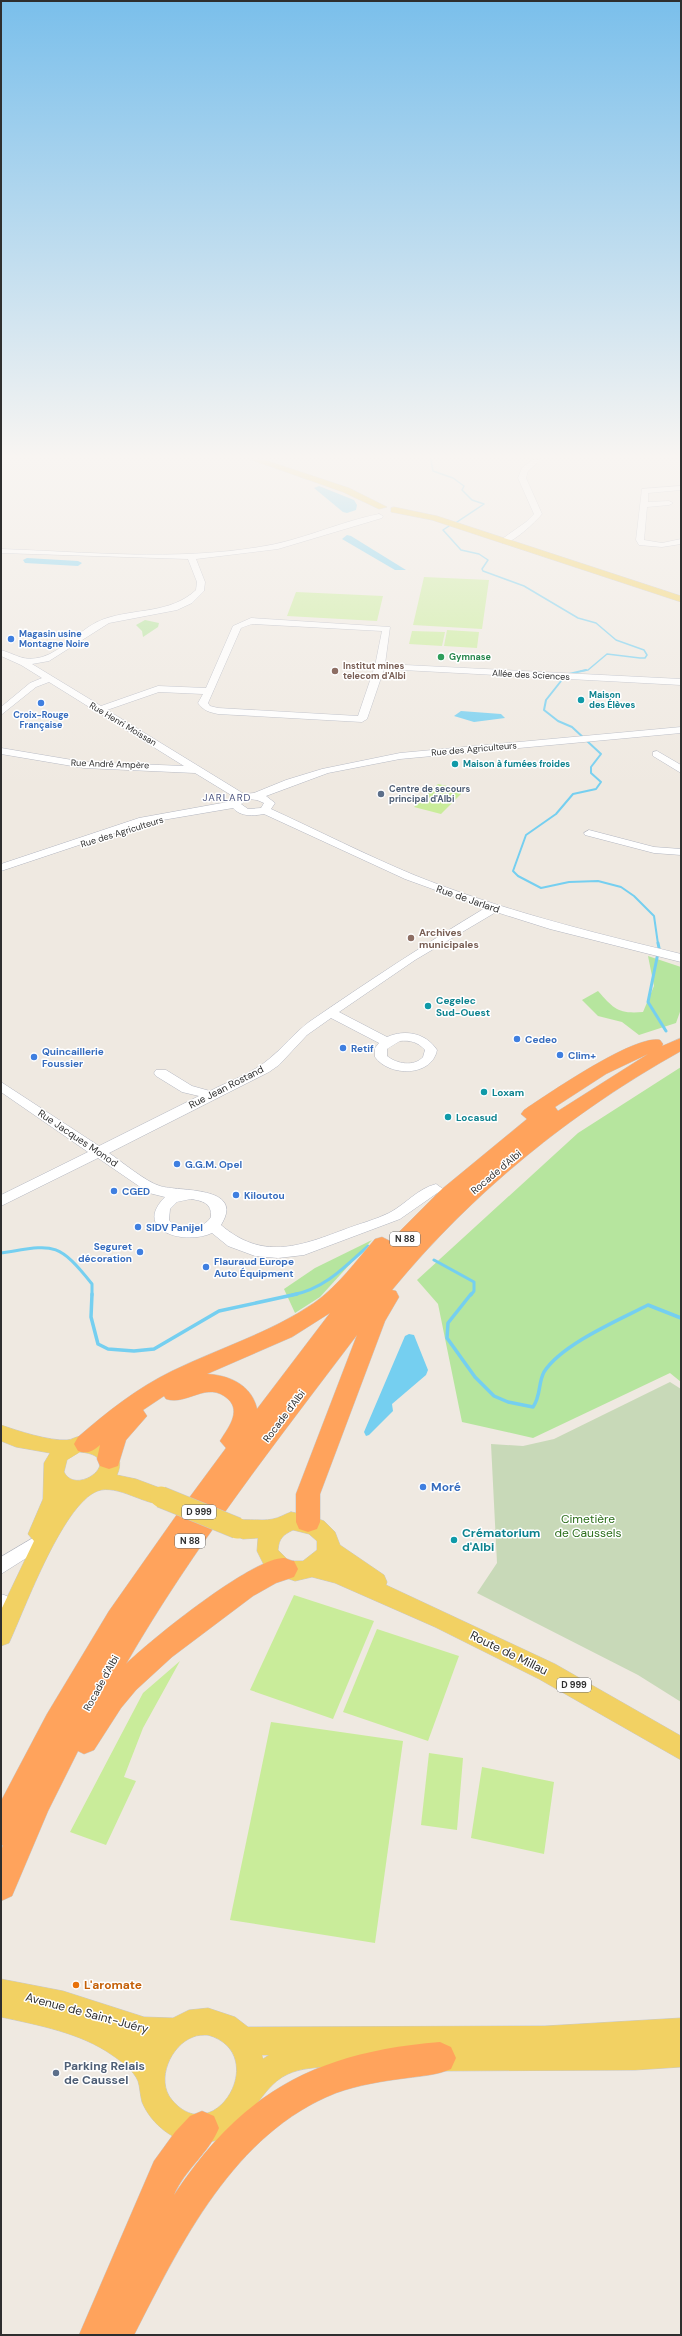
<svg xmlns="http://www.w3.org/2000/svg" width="682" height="2336" font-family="'DM Sans',sans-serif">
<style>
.green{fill:#b6e59e}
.cemetery{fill:#c8d9b8}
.pitch{fill:#c9ec9a}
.water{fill:#75cff0}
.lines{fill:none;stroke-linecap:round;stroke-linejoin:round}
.stream-far3{stroke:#75cff0;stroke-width:1.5}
.stream-far2{stroke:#75cff0;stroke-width:2}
.stream-far1{stroke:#75cff0;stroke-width:3}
.stream{stroke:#75cff0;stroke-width:3.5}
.minor-casing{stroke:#b4b7c1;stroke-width:1}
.major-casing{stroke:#c9c9c9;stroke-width:1}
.highway-casing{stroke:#c9c9c9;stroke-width:1}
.minor{fill:#fff;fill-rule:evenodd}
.major{fill:#f2d163;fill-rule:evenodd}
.highway{fill:#ffa35c;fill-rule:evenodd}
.major-bridge-casing{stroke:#c9c9c9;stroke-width:22;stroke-linecap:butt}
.major-bridge{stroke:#f2d163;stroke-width:21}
.shop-dot{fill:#3f7fe0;stroke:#fff;stroke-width:1.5}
.leisure-dot{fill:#2e9e5b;stroke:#fff;stroke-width:1.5}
.education-dot{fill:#8d6e63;stroke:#fff;stroke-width:1.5}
.culture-dot{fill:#0f9aa8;stroke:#fff;stroke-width:1.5}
.service-dot{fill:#5c6f8a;stroke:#fff;stroke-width:1.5}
.food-dot{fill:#e8710a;stroke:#fff;stroke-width:1.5}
.labels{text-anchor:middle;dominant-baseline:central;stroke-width:3;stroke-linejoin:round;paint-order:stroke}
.far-shop-label{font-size:9px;font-weight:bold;fill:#366cbe;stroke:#fff;text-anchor:start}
.far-leisure-label{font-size:9px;font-weight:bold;fill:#27864d;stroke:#fff;text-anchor:start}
.far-education-label{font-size:9px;font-weight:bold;fill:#785e54;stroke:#fff;text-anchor:start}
.far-street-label{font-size:9px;fill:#2e2e2e;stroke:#fff}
.far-culture-label{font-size:9px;font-weight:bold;fill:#0d838f;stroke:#fff;text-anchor:start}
.far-service-label{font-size:9px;font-weight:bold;fill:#4e5e75;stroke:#fff;text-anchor:start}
.shield{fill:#fff;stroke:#6d6d6d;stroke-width:1}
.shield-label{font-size:9px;font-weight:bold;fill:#2e2e2e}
.far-quarter-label{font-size:10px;letter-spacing:1px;fill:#4d5680;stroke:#fff}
.street-label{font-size:10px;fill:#2e2e2e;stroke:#fff}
.education-label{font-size:10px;font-weight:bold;fill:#785e54;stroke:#fff;text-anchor:start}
.culture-label{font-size:10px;font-weight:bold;fill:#0d838f;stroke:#fff;text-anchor:start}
.shop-label{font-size:10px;font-weight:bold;fill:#366cbe;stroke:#fff;text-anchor:start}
.near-shop-label{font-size:12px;font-weight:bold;fill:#366cbe;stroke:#fff;text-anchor:start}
.near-park-label{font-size:12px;fill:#2c6e1b;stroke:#fff}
.near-culture-label{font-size:12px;font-weight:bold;fill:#0d838f;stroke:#fff;text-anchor:start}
.near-street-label{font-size:12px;fill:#2e2e2e;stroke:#fff}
.near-food-label{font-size:12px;font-weight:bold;fill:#c56008;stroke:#fff;text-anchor:start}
.near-service-label{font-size:12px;font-weight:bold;fill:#4e5e75;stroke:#fff;text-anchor:start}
</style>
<rect width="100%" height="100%" fill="#efe9e1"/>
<!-- green -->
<g class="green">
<path d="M145 620 159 623 158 627 143 637 142 631 136 625Z"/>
<path d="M648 956 681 967V1009L676 1023 639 1035 622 1022 598 1016 582 1000 598 991C614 1009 618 1014 643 1012L654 986Z"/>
<path d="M681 1067V1382L670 1373 533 1438 462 1422 438 1304 417 1280 578 1133Z"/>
<path d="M372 1240 320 1297 295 1313 284 1289 315 1268Z"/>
</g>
<!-- cemetery -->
<path class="cemetery" d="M670 1382 681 1389V1702L638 1675 477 1593 497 1563 491 1444 523 1446 554 1439Z"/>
<!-- pitch -->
<g class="pitch">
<path d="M424 577 489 580 482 629 413 625Z"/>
<path d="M296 592 383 596 377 621 287 616Z"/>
<path d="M447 630 479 632 477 648 444 646Z"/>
<path d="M412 631 445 632 442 646 409 644Z"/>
<path d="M438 784 465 790 441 814 414 807Z"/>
<path d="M294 1595 374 1621 333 1719 250 1690Z"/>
<path d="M377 1629 459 1656 428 1741 343 1712Z"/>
<path d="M180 1661 143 1728 124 1777 136 1781 106 1845 70 1832 143 1693Z"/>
<path d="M271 1722 403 1741 375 1943 230 1920Z"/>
<path d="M429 1753 463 1758 457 1830 421 1825Z"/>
<path d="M482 1767 554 1782 544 1854 471 1838Z"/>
</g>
<!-- water -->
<g class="water">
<path d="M319 486 354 500 357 505 356 510 347 513 343 512 314 488Z"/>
<path d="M347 535 351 536 406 570H395L342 539Z"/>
<path d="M27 558 78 561 82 563 78 566 25 563 23 560Z"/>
<path d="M461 711 501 714 505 718 474 722 454 716Z"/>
<path d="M409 1334 414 1335 428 1370 426 1375 392 1404 393 1411 369 1435 366 1436 364 1432 405 1336Z"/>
</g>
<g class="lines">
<!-- stream-far3 -->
<g class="stream-far3">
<path d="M431 460 433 471 453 478 464 486 462 490 472 500 484 504 454 524"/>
<path d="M449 526 443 530 461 550 479 554 488 560 482 569 483 571 524 586 578 618 596 623 616 640 644 650 647 655 645 658H640L607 654 588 670 581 671"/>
</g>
<!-- stream-far2 -->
<g class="stream-far2">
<path d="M569 674 586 670"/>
<path d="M565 676 546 700 544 710 558 721 572 727 601 754 591 767V773L601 782 596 789 573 794 556 814 526 835 513 871 518 876 541 888 569 882 598 881 621 887 634 896 654 916 658 944"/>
</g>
<!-- stream-far1 -->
<g class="stream-far1">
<path d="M658 943 659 948 648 1002 666 1031"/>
<path d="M1 1253C53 1245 57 1240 92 1284V1295"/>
<path d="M434 1260 474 1282V1291L471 1295"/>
<path d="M292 1295C324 1289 345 1267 368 1246"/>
</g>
<!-- stream -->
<g class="stream">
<path d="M92 1294 91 1317 98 1344 108 1349 134 1351 154 1349 219 1311 297 1294"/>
<path d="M471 1294 448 1323 447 1338 475 1377 494 1396 508 1402 533 1407C541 1396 538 1383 544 1372 562 1344 619 1320 648 1305L681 1318"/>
</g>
<defs>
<g id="minor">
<path d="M532 460H540L528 471 526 478 542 514C535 522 513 544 502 543V539L526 522 534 514 518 478 522 468Z"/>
<path d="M681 486V490L648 493V502L669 501 673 503 669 505 647 507 644 540 662 543 681 539V544L662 547 639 545 636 540 642 489Z"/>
<path d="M379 514 383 516 382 518 278 549 196 559 205 582 204 591 192 603 177 610 109 623 49 661 32 664 101 706 158 686 206 688 233 626 251 618 390 627 385 664 681 679V685L384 669 367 719 362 722 218 714C209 712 204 711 198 703L203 694 159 692 107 710 244 794 254 793 286 780 322 769 400 753 681 727V733L400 759 328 773 266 796 275 803 271 809C319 831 366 855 414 875 501 910 590 932 681 954V962L550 929 496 912 415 960 339 1012 387 1037C405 1029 426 1033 437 1050 432 1077 389 1077 375 1057V1048L379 1043 331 1018 307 1035 279 1065 269 1072 109 1153C121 1161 146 1182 160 1186 178 1192 246 1185 221 1225 262 1260 298 1247 343 1230 358 1224 375 1220 389 1213 406 1204 417 1189 436 1184L443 1189 400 1219 304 1255 278 1258 255 1256 228 1246 212 1233C184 1246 132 1230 165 1197L149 1193 98 1158 1 1206V1195L88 1152 1 1092V1082L99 1146 199 1096 182 1092 156 1076 154 1073 156 1070H166L192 1086 210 1091C229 1081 253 1073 269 1059 283 1048 294 1033 309 1022 367 982 425 944 485 908L405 879 264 814C253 816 241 817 233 808L145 823 1 871V864L139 818 233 801 236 798 195 773 84 768 1 754V748L84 762 184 766 49 682 36 687 1 715V707L30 683 42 678 21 665 1 656V650C18 655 23 662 42 657 63 651 83 626 104 619 136 608 170 614 196 590L197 582 188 559 1 553V549C87 552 174 561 259 547 301 541 338 522 379 514ZM252 624 382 631 375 666 358 716 218 708 210 706 208 703 241 628ZM249 799 257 800 264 803 261 808 248 809 241 804ZM400 1041C410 1040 418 1042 425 1050L423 1057C414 1067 397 1064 387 1056V1049ZM191 1199C203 1201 212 1203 211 1217 202 1231 180 1233 169 1220L170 1209 177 1202Z"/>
<path d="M657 751 681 765V773L653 756V752Z"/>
<path d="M589 830 654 847 681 849V855L654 853 585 835 584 833Z"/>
<path d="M33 1538 39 1540 42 1545 39 1550 1 1574V1557Z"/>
<path d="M1 1594 7 1596 13 1607 10 1613 1 1614Z"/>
</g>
<g id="major">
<path d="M252 460H265L349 488 387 507 379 509 343 492Z"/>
<path d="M394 507 437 516 681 596V602L432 520 391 512V508Z"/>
<path d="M1 1425C18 1431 49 1441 67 1440 72 1440 76 1436 82 1436 103 1436 128 1451 117 1475L136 1479 168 1491 171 1497 168 1503C150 1509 123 1486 101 1490 65 1497 24 1611 9 1643L1 1646V1610L34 1541 28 1534 43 1499 44 1463 50 1453 16 1447 1 1441ZM80 1452C128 1456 77 1498 64 1472L67 1460Z"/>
<path d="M291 1512 308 1515 324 1521 335 1532 340 1545 384 1575 387 1582 386 1585 555 1664 681 1736V1760L539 1679 435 1627 335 1583 312 1577 295 1581 275 1574 265 1567 257 1551 258 1538 243 1539 229 1534 226 1528 229 1522C242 1517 259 1522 273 1519 279 1518 285 1514 291 1512ZM293 1530 309 1534 317 1541V1550L303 1561H289L278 1550C279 1538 283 1535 293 1530Z"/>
<path d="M1 1979 63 1991 144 2017 173 2018 189 2010 208 2008 235 2017 248 2027 545 2026 681 2018V2067L635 2070 433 2071 423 2067 419 2057 420 2054H395L391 2064 381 2068C354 2068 312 2063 288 2074 254 2089 249 2142 200 2143 175 2144 151 2124 142 2102 140 2095 140 2087 138 2081 134 2071 121 2061 112 2055 81 2033 38 2025 1 2017ZM208 2035C272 2053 215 2151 172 2100 155 2080 171 2045 193 2037 197 2035 203 2035 208 2035ZM262 2055H269L263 2059Z"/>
</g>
<g id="highway">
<path d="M681 1038V1051C570 1113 473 1192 392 1290L396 1291 399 1297 385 1321 320 1494V1522L317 1529 308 1532 299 1529 296 1522V1494L357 1335C276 1442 193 1548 126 1664 149 1641 254 1556 285 1558 288 1559 292 1561 294 1561L298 1569 294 1577 276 1583 253 1596 172 1657 136 1690 121 1708 94 1750 84 1754 78 1751 48 1811 12 1896 1 1901V1851L3 1845 1 1846V1801L47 1714 109 1611 178 1513 226 1448 220 1441C227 1429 242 1412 228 1399 207 1380 187 1406 166 1399L164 1396 143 1410 147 1416 126 1440 118 1466 109 1469 100 1466 97 1459 100 1445C92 1452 87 1454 78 1451L74 1444 78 1437C107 1412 137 1388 172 1371 219 1348 270 1333 314 1303 338 1286 356 1261 375 1239L382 1237 390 1241 442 1189 527 1119 521 1114 524 1110C548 1094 635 1034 660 1040L663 1044 662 1046ZM648 1054 558 1111 555 1107 606 1074ZM330 1313 257 1409C252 1385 229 1375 207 1374L292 1337Z"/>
<path d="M440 2042 451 2047 456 2058 451 2069C437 2075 422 2076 407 2078 383 2081 358 2085 336 2093 234 2133 181 2243 134 2335H79L154 2161 175 2132 190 2116 202 2111 214 2116 219 2128C209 2153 185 2169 174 2195 243 2091 317 2052 440 2042Z"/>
</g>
</defs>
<!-- minor casing -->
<use href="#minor" class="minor-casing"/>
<!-- major casing -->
<use href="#major" class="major-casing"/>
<!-- highway casing -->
<use href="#highway" class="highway-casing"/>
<!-- minor -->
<use href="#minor" class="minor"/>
<!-- major -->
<use href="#major" class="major"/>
<!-- highway -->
<use href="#highway" class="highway"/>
<defs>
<path id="major-bridge" d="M161 1497 237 1528"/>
</defs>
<!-- major-bridge casing -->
<use href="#major-bridge" class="major-bridge-casing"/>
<!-- major-bridge -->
<use href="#major-bridge" class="major-bridge"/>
</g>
<!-- sky -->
<linearGradient id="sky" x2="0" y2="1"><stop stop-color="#7abfeb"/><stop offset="0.58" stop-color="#f8f5f2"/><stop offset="1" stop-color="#f8f5f2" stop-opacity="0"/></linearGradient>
<rect width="682" height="787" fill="url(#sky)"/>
<!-- markers -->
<g class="shop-dot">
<circle cx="11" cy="639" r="4"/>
<circle cx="41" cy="703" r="4"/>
<circle cx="517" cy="1039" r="4"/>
<circle cx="343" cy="1048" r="4"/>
<circle cx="560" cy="1055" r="4"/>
<circle cx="34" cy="1057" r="4"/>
<circle cx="177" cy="1164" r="4"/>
<circle cx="114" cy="1191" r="4"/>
<circle cx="236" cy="1195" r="4"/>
<circle cx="138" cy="1227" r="4"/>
<circle cx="140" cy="1252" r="4"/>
<circle cx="206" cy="1267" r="4"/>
<circle cx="423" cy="1487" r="4"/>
</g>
<circle class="leisure-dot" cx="441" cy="657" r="4"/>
<g class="education-dot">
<circle cx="335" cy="671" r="4"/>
<circle cx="411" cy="938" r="4"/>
</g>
<g class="culture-dot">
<circle cx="581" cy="700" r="4"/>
<circle cx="455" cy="764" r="4"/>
<circle cx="428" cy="1006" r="4"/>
<circle cx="484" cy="1092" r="4"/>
<circle cx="448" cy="1117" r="4"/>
<circle cx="454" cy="1540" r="4"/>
</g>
<g class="service-dot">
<circle cx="381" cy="794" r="4"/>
<circle cx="56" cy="2073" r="4"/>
</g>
<circle class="food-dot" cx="76" cy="1985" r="4"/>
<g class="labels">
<!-- far-shop labels -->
<g class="far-shop-label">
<text x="19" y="634">Magasin usine<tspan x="19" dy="10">Montagne Noire</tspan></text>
<text x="41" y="715" text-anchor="middle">Croix-Rouge<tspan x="41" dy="10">Française</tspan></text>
</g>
<!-- far-leisure labels -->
<g class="far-leisure-label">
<text x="449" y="657">Gymnase</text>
</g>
<!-- far-education labels -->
<g class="far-education-label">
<text x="343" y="666">Institut mines<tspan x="343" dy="10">telecom d'Albi</tspan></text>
</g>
<!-- far-street labels -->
<g class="far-street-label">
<text transform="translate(531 675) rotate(3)">Allée des Sciences</text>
<text transform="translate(123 724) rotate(31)">Rue Henri Moissan</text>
<text transform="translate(474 749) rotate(-5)">Rue des Agriculteurs</text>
<text transform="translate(110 764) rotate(2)">Rue André Ampère</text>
<text transform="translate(122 832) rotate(-17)">Rue des Agriculteurs</text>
</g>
<!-- far-culture labels -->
<g class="far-culture-label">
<text x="589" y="695">Maison<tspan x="589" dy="10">des Élèves</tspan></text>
<text x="463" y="764">Maison à fumées froides</text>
</g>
<!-- far-service labels -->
<g class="far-service-label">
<text x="389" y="789">Centre de secours<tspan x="389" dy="10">principal d'Albi</tspan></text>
</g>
<!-- shield labels -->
<g class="shield">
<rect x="390" y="1232" width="30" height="14" rx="3"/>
<rect x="182" y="1505" width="34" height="14" rx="3"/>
<rect x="175" y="1534" width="30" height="14" rx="3"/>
<rect x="557" y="1678" width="34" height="14" rx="3"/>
</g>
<g class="shield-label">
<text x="405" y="1239">N 88</text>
<text x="199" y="1512">D 999</text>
<text x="190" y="1541">N 88</text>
<text x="574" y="1685">D 999</text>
</g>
<!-- far-quarter labels -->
<g class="far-quarter-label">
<text x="227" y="797">JARLARD</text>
</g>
<!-- street labels -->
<g class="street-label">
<text transform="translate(468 899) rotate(19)">Rue de Jarlard</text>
<text transform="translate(226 1087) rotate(-27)">Rue Jean Rostand</text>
<text transform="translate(78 1138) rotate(34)">Rue Jacques Monod</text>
<text transform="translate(496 1172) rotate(-40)">Rocade d'Albi</text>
<text transform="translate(284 1416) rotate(-53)">Rocade d'Albi</text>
<text transform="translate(101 1683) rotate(-61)">Rocade d'Albi</text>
</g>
<!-- education labels -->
<g class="education-label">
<text x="419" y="932">Archives<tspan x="419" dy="12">municipales</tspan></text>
</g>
<!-- culture labels -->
<g class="culture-label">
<text x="436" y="1000">Cegelec<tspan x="436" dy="12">Sud-Ouest</tspan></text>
<text x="492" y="1092">Loxam</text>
<text x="456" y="1117">Locasud</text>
</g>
<!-- shop labels -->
<g class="shop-label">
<text x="525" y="1039">Cedeo</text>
<text x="351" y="1048">Retif</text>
<text x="42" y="1051">Quincaillerie<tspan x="42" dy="12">Foussier</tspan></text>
<text x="568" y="1055">Clim+</text>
<text x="185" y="1164">G.G.M. Opel</text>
<text x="122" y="1191">CGED</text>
<text x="244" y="1195">Kiloutou</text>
<text x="146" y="1227">SIDV Panijel</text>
<text x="132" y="1246" text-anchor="end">Seguret<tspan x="132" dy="12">décoration</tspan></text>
<text x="214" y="1261">Flauraud Europe<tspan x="214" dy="12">Auto Équipment</tspan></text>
</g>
<!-- near-shop labels -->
<g class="near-shop-label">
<text x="431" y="1487">Moré</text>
</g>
<!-- near-park labels -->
<g class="near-park-label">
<text x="588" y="1519">Cimetière<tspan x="588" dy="14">de Caussels</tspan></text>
</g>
<!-- near-culture labels -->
<g class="near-culture-label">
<text x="462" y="1533">Crématorium<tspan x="462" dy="14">d'Albi</tspan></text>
</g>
<!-- near-street labels -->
<g class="near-street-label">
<text transform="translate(509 1653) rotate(26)">Route de Millau</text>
<text transform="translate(87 2013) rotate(15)">Avenue de Saint-Juéry</text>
</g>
<!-- near-food labels -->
<g class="near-food-label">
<text x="84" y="1985">L'aromate</text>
</g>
<!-- near-service labels -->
<g class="near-service-label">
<text x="64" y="2066">Parking Relais<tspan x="64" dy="14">de Caussel</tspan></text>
</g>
</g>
<!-- border -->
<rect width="682" height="2336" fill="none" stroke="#2e2e2e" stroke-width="4"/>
</svg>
